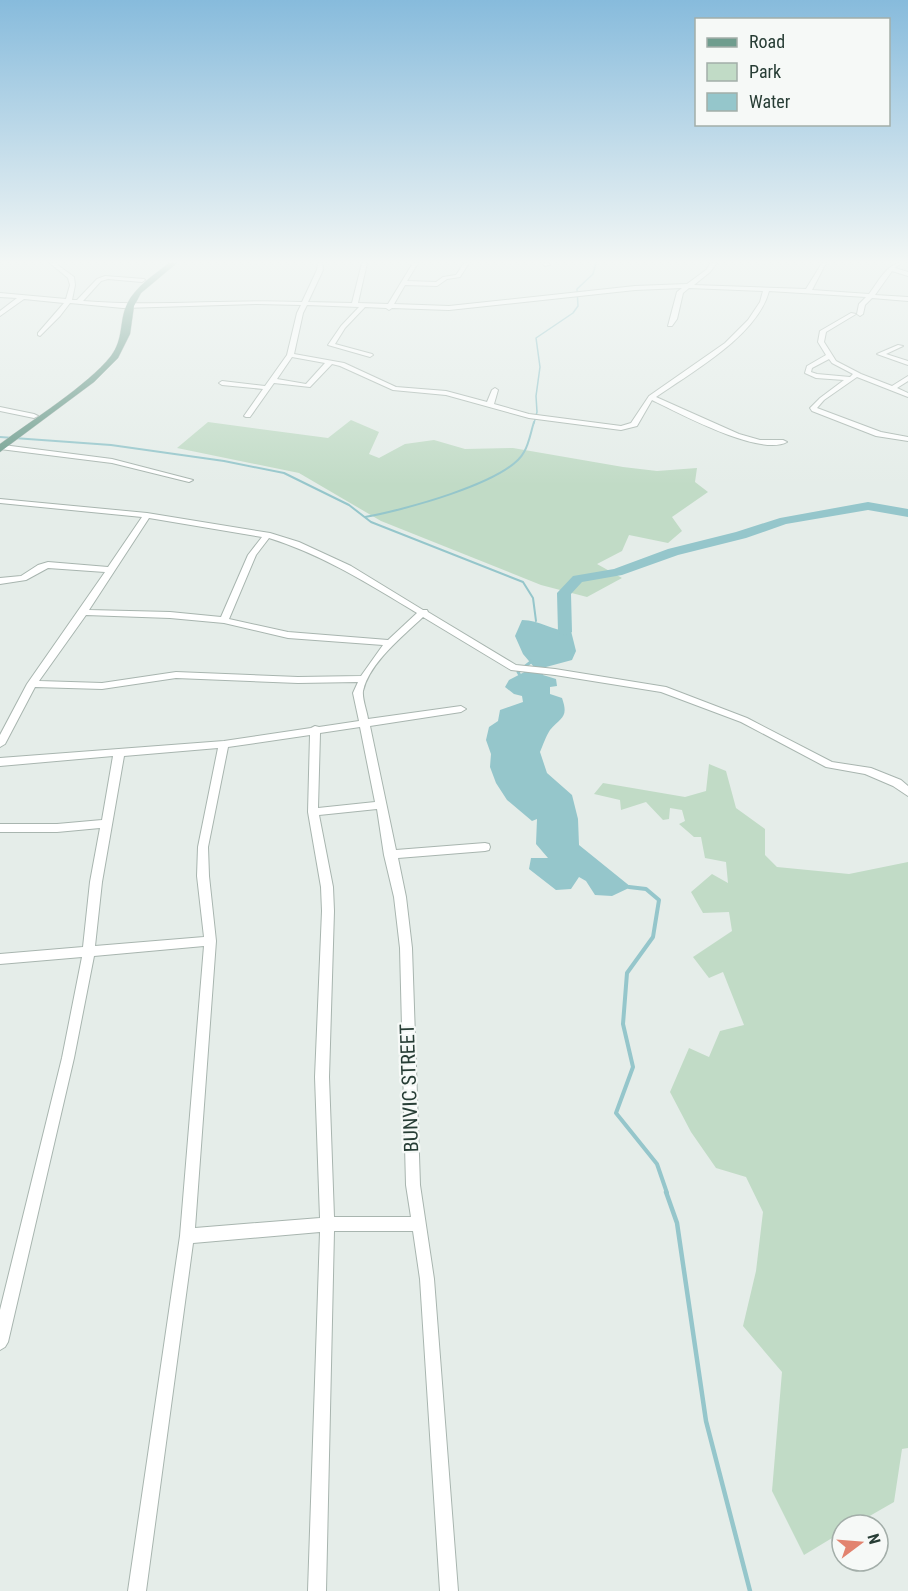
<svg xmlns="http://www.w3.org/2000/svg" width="908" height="1591" viewBox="0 0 908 1591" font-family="'Roboto Condensed',sans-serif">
  <rect width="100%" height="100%" fill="#e5ede9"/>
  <g fill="#c1dbc6">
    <polygon points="351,420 379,432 369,454 379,458 405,444 434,440 465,449 513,448 623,467 657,471 697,468 695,482 708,492 672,517 682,531 668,543 629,535 622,551 597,564 622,578 587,597 541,585 381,521 299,473 177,448 208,422 328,438"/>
    <polygon points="709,764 726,771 736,808 765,829 765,855 777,867 849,874 908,862 908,1448 902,1449 894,1502 854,1525 842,1525 842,1532 804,1555 772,1491 782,1372 743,1326 756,1271 763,1212 746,1177 716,1168 691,1132 670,1092 689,1048 709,1057 720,1031 744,1025 723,972 709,978 693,957 732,931 729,912 703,913 691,892 712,874 728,883 726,862 705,858 701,837 694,837 679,824 685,821 682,810 670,808 669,819 663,820 646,802 621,810 620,800 594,794 603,783 685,797 706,791"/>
  </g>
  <path fill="#95c6cb" d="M 522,620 C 541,620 553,632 571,631 L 576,651 L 572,660 L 546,667 L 543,675 L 556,679 L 557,686 L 550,687 L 550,694 L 562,698 C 569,718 561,717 550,730 C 546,736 543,745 540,752 L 547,773 L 572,795 L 578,819 L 579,845 L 631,887 L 612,896 L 595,895 L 586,881 L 579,877 L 571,889 L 556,890 L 529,869 L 531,858 L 548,858 L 536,844 L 537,819 L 532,821 L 507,800 L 496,783 L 490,767 L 491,754 L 486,740 L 489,727 L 498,721 L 500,710 L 523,702 L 522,696 L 514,694 L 505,687 L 509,680 L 534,667 L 523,654 L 515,636 Z"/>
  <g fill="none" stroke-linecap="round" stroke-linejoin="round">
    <polyline stroke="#95c6cb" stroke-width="1.5" points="534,423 537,412 536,396 540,367 536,338 573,313 578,306 577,289 593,274 596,263"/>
    <g stroke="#95c6cb" stroke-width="2">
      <polyline points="0,437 111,445 224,461 284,473 349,505 371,522 523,582 533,598 536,621"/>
      <path d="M 365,517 C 399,511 508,483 524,452 C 529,444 531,431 534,422"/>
    </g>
    <polyline stroke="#95c6cb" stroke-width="3" points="521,677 518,672 532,661"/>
    <polyline stroke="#95c6cb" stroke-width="4" points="629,887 646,889 659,900 653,937 627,973 623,1024 633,1067 616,1113 657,1164 667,1193"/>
    <polyline stroke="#95c6cb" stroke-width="4.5" points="666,1192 677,1223 706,1421 750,1591"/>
    <polygon fill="#95c6cb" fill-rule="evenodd" points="868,502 908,509 908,517 868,510 786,524 746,538 678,555 622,575 582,582 571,594 572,632 565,636 558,632 557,593 573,576 614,569 668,549 736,532 780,518"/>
    <g stroke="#a8b5af" stroke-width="2">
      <g id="minor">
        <path d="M 50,263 L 55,263 L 74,277 L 75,285 L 72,300 L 77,300 L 97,279 L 105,276 L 144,279 L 145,280 L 142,282 L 108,279 L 101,281 L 83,301 C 156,307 229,299 302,302 L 317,270 L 318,263 L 322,263 L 323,270 L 308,302 L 352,303 L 362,263 L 367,263 L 358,303 L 388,304 L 413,263 L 418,263 L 407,281 L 436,282 L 443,277 L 456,275 L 464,263 L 469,263 L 460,277 L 447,279 L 437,286 L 405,285 L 394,304 L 449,306 L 635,286 L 687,284 L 706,270 L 711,263 L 717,263 L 710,272 L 694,285 L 806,289 L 822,263 L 826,263 L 812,290 L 869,294 C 877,284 887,263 901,263 L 895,268 L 908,272 L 908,276 L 892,271 L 875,295 L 908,297 L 908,301 L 872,298 L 865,305 L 863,314 L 860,316 L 857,314 L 859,304 L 866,297 L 769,291 C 758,335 692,372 656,397 L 739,434 L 760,440 L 783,440 L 787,442 C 760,457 679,413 652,400 L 637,426 L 621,430 L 529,418 L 446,395 L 393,390 L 340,366 L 332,364 L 310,387 L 274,383 L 250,417 L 246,417 L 244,416 L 263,389 L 222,385 L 219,383 L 222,381 L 265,386 L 287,355 L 297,313 L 301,305 L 257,304 L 123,308 L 70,303 L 60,316 L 40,336 L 38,335 L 38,333 L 64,303 L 24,299 L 0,316 L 0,311 L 17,298 L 0,297 L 0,293 L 66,299 L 70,285 L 68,278 ZM 682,288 L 677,292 L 668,326 L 672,326 L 677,319 L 683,293 L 689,288 L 763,291 L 760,302 L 748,320 L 725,343 L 649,396 L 631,423 L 621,426 L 529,414 L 494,404 L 498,390 L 495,388 L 492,390 L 487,402 L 446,391 L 396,387 L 344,363 L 294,354 L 303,313 L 307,305 L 359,307 L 341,326 L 328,345 L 370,357 L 373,355 L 372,354 L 335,344 L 345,328 L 365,307 L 386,308 L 389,310 L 392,308 L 449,310 L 635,290 ZM 292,357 L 325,363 L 306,384 L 277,379 Z"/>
        <polygon points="543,263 548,263 550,265 545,266"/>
        <path d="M 851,313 L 856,314 L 826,332 L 824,342 L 836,361 L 861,374 L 892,386 L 908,376 L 908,381 L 897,388 L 908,393 L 908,397 L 857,377 L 824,400 L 817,408 L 881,432 L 908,437 L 908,441 L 876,436 L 812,411 L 810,408 L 820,398 L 844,380 L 816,378 L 805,373 L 807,366 L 826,355 L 818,342 L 820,331 ZM 829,359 L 832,363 L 853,374 L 850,377 L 817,374 L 811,372 L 812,368 Z"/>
        <polygon points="898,345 903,346 886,354 908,361 908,365 877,354"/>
        <polygon points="0,407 34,414 38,416 34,418 0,411"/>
        <polygon points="3,445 112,459 193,480 189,482 112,463 0,449 0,445"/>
        <path d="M 0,499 L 147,513 L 270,533 L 299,542 L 351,566 L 423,610 L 427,610 L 428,612 L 516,665 L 555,669 L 666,687 L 747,718 L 832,762 L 871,768 L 901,780 L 908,786 L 908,796 L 893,786 L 865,774 L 826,767 L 741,722 L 661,692 L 555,675 L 511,670 L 423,617 C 403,636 369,663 363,691 C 362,699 367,711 368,719 L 461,706 L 466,709 L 461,712 L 370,726 L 396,850 L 485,843 L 489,844 L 490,847 L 489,850 L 485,851 L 398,858 L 406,897 L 412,948 L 420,1185 L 434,1279 L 458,1591 L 440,1591 L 420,1279 L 413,1231 L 334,1231 L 326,1591 L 308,1591 L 320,1232 L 193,1243 L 146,1591 L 128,1591 L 180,1236 L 204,946 L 94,956 L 74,1058 L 8,1342 L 5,1347 L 0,1350 L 0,1310 L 62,1058 L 82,957 L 0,964 L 0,954 L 83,947 L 90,882 L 100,828 L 57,832 L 0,832 L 0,824 L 57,824 L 102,820 L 113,756 L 0,766 L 0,758 L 224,741 L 311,728 L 315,726 L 319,727 L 359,721 L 353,693 L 358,682 L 298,683 L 176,678 L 102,689 L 35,687 L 5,744 L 0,747 L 0,735 L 27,684 L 105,572 L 48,568 L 26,580 L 0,584 L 0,578 L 21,576 L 38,565 L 48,562 L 108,567 L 142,517 L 0,503 ZM 149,518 L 262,537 L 248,555 L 221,617 L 170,612 L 89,610 ZM 269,538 C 323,555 369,584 417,613 L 388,640 L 288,632 L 229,619 L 256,555 ZM 86,615 L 170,618 L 224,623 L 288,638 L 383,645 L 361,676 L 298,677 L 176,672 L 102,683 L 39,681 ZM 360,727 L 375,802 L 318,808 L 320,733 ZM 310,735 L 308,812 L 321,887 L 322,911 L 315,1077 L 320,1218 L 195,1228 L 216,941 L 209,876 L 208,847 L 228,747 ZM 218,748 L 198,847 L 197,876 L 204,937 L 95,946 L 102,882 L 124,756 ZM 377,809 L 384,855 L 394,897 L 400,948 L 406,1185 L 411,1217 L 334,1217 L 329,1077 L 334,911 L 333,887 L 319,815 Z"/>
      </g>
    </g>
    <g stroke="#c3c9c6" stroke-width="1">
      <path id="major" d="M 169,263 L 177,263 L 141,293 L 134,306 L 130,334 L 118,358 L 94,382 L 0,452 L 0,444 C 32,420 87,386 111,356 C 124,339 119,321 127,304 C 136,286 154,275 169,263 Z"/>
    </g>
    <use href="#minor" fill="#fff" fill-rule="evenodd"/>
    <use href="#major" fill="#6f9d8e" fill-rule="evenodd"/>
  </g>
  <linearGradient id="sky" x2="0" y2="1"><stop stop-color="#87bbdc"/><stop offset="0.54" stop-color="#f3f7f5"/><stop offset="1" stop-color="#f3f7f5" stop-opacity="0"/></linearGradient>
  <rect width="908" height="485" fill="url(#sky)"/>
  <g text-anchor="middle" stroke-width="4.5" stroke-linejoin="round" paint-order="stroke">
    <g font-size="20" fill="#273d35" stroke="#f6f9f7">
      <text transform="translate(409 1088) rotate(-92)" y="7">BUNVIC STREET</text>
    </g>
  </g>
  <rect x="695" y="18" width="195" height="108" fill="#f6f9f7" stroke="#a3aea9" stroke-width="1.5"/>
  <rect x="707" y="38" width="30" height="9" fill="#6f9d8e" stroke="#a3aea9" stroke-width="1.5"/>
  <text x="749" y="48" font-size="18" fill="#273d35">Road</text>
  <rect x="707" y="63" width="30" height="18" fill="#c1dbc6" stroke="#a3aea9" stroke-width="1.5"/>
  <text x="749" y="78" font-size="18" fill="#273d35">Park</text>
  <rect x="707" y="93" width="30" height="18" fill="#95c6cb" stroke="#a3aea9" stroke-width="1.5"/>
  <text x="749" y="108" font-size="18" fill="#273d35">Water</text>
  <g transform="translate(860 1543) rotate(74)"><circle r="28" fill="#f6f9f7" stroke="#a3aea9" stroke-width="1.5"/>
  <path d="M0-4.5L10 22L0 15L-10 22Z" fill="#e2836f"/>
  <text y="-9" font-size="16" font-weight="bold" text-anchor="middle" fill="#273d35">N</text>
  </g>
</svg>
